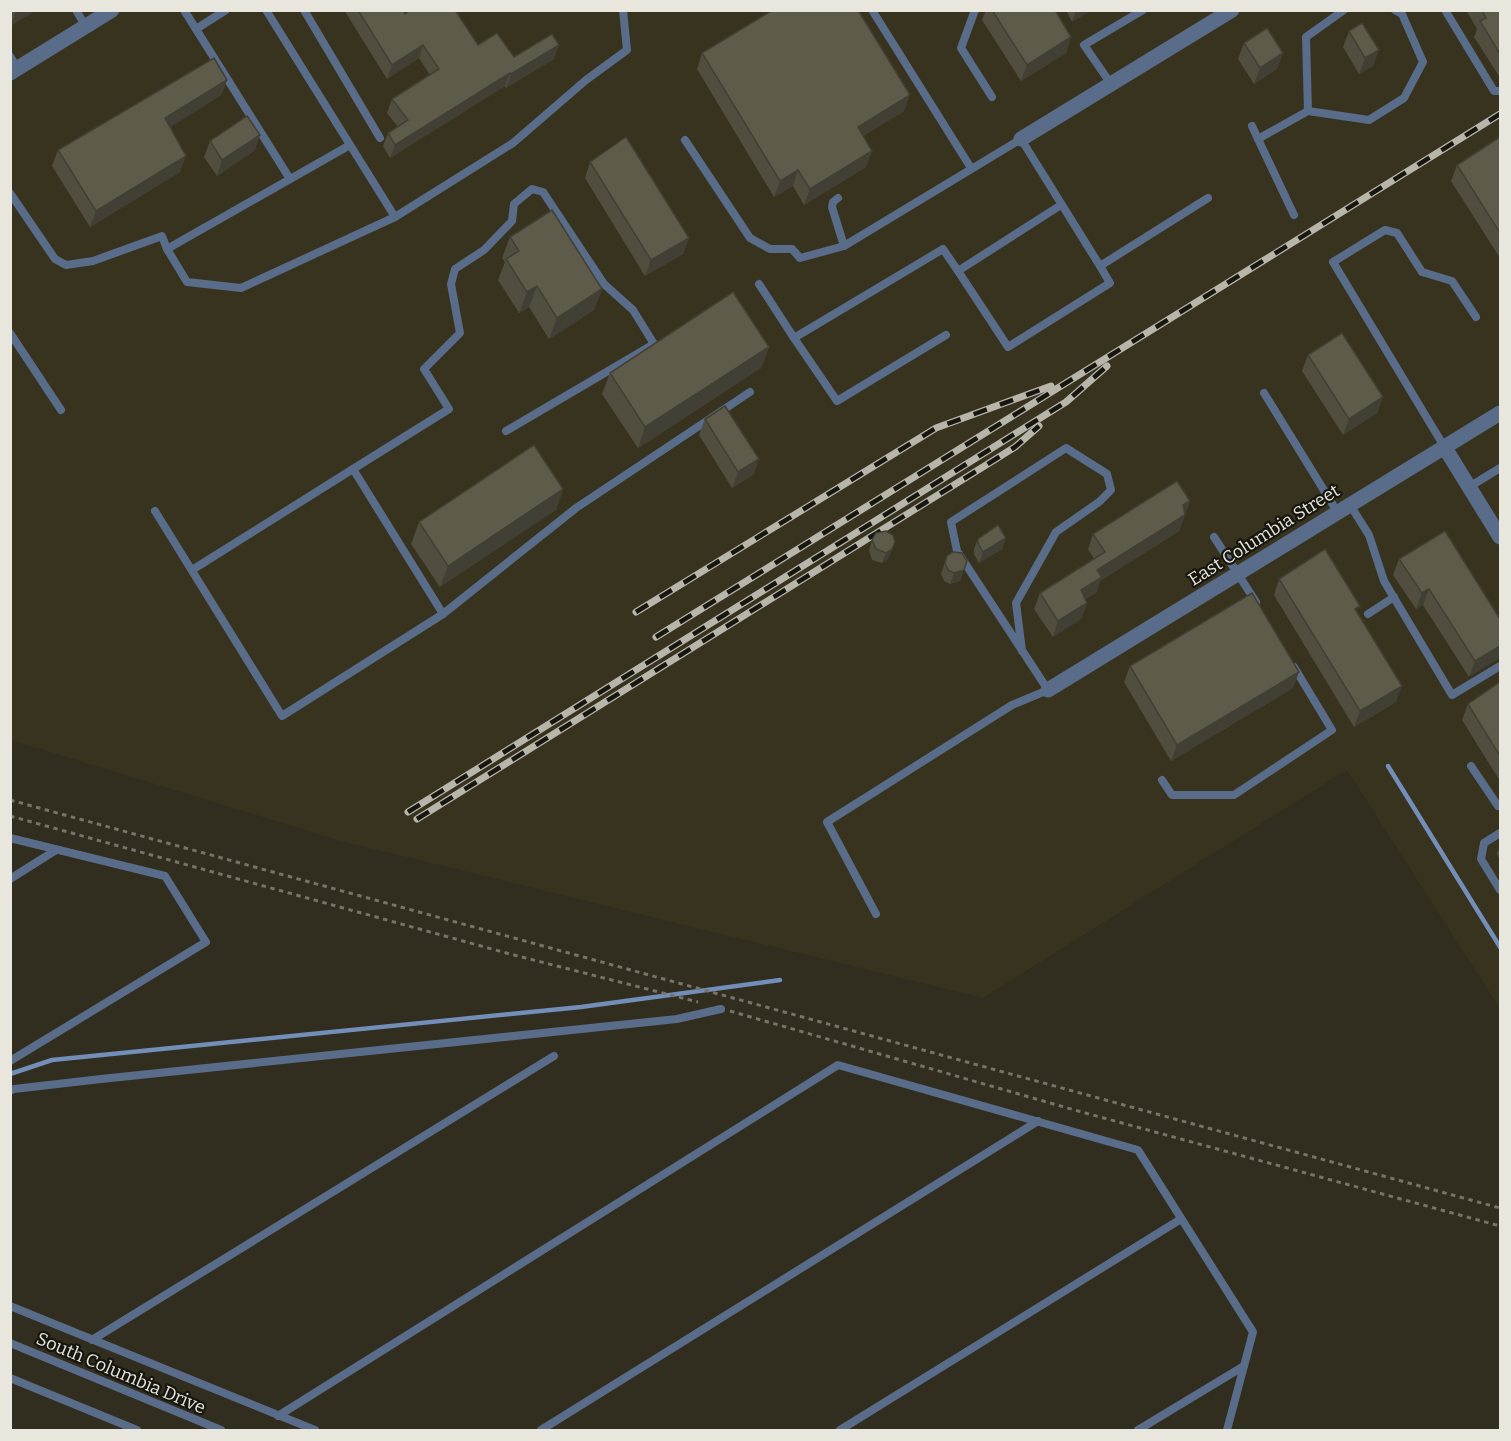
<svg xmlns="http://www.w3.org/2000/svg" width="1511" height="1441" viewBox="0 0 1511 1441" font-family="Bitter,serif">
  <rect width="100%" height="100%" fill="#312d1f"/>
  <polygon fill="#38331e" points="10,11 1500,11 1500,1009 1347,770 983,998 341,841 11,740"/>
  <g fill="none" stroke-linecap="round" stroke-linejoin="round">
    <g stroke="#728eb9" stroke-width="4.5">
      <polyline points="1388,766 1500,947"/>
      <polyline points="10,1074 52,1060 581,1007 780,980"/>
    </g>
    <g stroke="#767367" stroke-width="3" stroke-dasharray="4.5 4.5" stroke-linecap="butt">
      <polyline points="10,800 1500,1208"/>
      <polyline points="10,816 510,954 698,1002"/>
      <polyline points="730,1011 1078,1111 1500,1226"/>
    </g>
    <g stroke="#596c89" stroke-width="8">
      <polyline points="76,10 86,27"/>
      <polyline points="184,10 290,179"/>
      <polyline points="266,10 395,217 513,143 586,80 627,50 623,10"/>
      <polyline points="304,10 380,138"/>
      <polyline points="872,10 971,168"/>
      <polyline points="975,10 961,48 992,97"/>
      <polyline points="1445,10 1494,91 1500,91"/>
      <polyline points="196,29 226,10"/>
      <polyline points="10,56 18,69"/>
      <polyline points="1111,84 1084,45 1143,10"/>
      <polyline points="1308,111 1306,37 1344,10"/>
      <polyline points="1252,126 1258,139 1308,111 1369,120 1404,98 1423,62 1402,14 1395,10"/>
      <polyline points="1258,139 1294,215"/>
      <polyline points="685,140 750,238 770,249 792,249 800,258 844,246 1021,139 1100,266 1208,198"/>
      <polyline points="350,145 167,249 187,282 241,288 395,217"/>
      <polyline points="10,193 55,259 66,265 93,261 162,236 167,249"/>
      <polyline points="838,198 833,202 832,207 844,246"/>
      <polyline points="958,271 1008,347 1110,283 1100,266"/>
      <polyline points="759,284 794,338"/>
      <polyline points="10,333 61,410"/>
      <polyline points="946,335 837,401 794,338 943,249 958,271 1061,205"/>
      <polyline points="1264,393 1338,513"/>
      <polyline points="506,431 654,344 633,310 604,284 543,192 532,189 514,204 512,221 484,250 455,269 451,284 460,333 424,369 449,409 353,469 443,614 576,508 750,392"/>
      <polyline points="1445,448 1333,262 1385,230 1397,233 1422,272 1452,281 1476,317"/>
      <polyline points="1469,487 1500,468"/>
      <polyline points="1350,505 1369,535 1384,581 1452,695 1500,666"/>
      <polyline points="155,511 282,716 443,614"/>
      <polyline points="1214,537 1256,602"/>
      <polyline points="192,570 353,469"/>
      <polyline points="1368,614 1394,597"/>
      <polyline points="1471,766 1498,806 1500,804"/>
      <polyline points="1162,780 1172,795 1234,795 1332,730 1294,667"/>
      <polyline points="1500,833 1484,843 1481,859 1500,890"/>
      <polyline points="10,838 165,876 206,942 10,1061"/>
      <polyline points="10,879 56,850"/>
      <polyline points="876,914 827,822 1012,705 1048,690 957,551 951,522 1066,448 1107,474 1111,490 1099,502 1056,532 1016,603 1022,651"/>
      <polyline points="10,1091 14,1089 101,1079 677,1019 721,1009"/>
      <polyline points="10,1306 315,1430"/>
      <polyline points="92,1340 554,1056"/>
      <polyline points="10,1343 221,1430"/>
      <polyline points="10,1378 137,1430"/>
      <polyline points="278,1416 838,1065 1138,1150 1253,1332 1227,1430"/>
      <polyline points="541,1430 1038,1121"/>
      <polyline points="840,1430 1181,1219"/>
      <polyline points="1138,1430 1244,1366"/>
    </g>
    <g stroke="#596c89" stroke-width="15">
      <polyline points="10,73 112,10"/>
      <polyline points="1021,139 1232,10"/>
      <polyline points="1445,448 1500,537"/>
      <polyline points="1048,690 1500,413"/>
    </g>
    <g stroke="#b8b5ab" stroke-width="7">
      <g id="rail">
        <polyline points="636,612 936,428 1051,386"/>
        <polyline points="656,637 1500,114"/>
        <polyline points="408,812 1066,402 1107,366"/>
        <polyline points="417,819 1015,447 1039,426"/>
      </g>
    </g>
    <use href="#rail" stroke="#17160f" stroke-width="4.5" stroke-dasharray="14" stroke-linecap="butt"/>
  </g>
  <g fill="#514e40">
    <polygon points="10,10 36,10 10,26"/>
    <polygon points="344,10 403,10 405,14 410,10 461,10 457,13 478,45 514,57 554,59 506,88 505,86 390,158 383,146 388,133 398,127 387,113 392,99 430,75 419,58 387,79"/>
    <polygon points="986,10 1055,10 1071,37 1066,53 1021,81 982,20"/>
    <polygon points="1066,10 1091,10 1072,22"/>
    <polygon points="1466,10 1500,10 1500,75 1499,76 1474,37 1477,29"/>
    <polygon points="1349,31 1373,66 1359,74 1343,47"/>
    <polygon points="1244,43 1283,53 1277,69 1254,84 1238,59"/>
    <polygon points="702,53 904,111 863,136 872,151 866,167 804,205 793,186 774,197 697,69"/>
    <polygon points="227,80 221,95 170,127 180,172 90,227 52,166 58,150"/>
    <polygon points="260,135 254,151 217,176 204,157 210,141"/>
    <polygon points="1500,137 1500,258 1451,181 1457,165"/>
    <polygon points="590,162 689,238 683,254 645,276 585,178"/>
    <polygon points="510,237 602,289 594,310 549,339 529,307 519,313 498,280 505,262 502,258"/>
    <polygon points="769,347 761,368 638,448 602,394 610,373"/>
    <polygon points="1308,355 1383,397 1377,413 1343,435 1302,371"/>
    <polygon points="705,419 759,459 753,475 732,488 699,435"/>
    <polygon points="563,489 556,510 440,587 411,544 419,522"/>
    <polygon points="1190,501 1179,531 1100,581 1096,593 1085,599 1087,603 1081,619 1053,637 1034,609 1040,593 1094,559 1088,549 1093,534"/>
    <polygon points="1006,538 1002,549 979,563 974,554 974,549 978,539"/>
    <polygon points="872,540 895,542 888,559 882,563 872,560 869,550"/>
    <polygon points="947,556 963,572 960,581 950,584 944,581 941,574"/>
    <polygon points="1399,559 1500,619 1469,677 1423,605 1416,609 1393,575"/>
    <polygon points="1279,579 1358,613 1396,702 1354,727 1274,595"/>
    <polygon points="1130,666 1293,688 1171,761 1124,682"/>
    <polygon points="1500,682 1500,781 1462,720 1468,704"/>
    <polygon points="1500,844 1500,860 1497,854"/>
  </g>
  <g fill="#424034">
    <polygon points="36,10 10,26 16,11"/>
    <polygon points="1076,10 1091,10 1072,22"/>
    <polygon points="1071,37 1066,53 1021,81 1027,65"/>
    <polygon points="423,45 419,58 387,79 392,65"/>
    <polygon points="559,45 554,59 506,88 511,74"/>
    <polygon points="1379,50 1373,66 1359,74 1365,58"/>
    <polygon points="1283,53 1277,69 1254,84 1260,68"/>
    <polygon points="510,73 505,86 390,158 395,145"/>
    <polygon points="227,80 221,95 160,134 165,118"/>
    <polygon points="910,95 904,111 852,143 858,127"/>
    <polygon points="260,135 254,151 217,176 222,160"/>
    <polygon points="872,151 866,167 804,205 810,189"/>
    <polygon points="186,156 180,172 90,227 96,211"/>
    <polygon points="798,170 793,186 774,197 780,181"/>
    <polygon points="689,238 683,254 645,276 651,260"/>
    <polygon points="537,286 529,307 519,313 527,292"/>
    <polygon points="602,289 594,310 549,339 557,318"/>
    <polygon points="769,347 761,368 638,448 645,427"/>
    <polygon points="1383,397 1377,413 1343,435 1349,419"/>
    <polygon points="759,459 753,475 732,488 738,472"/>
    <polygon points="563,489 556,510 440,587 448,566"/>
    <polygon points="1190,501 1179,531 1100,581 1096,593 1075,606 1081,590 1097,570"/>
    <polygon points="1006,538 1002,549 979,563 983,552"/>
    <polygon points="892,549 888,559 882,563 886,553"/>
    <polygon points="967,561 960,581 950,584 954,573"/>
    <polygon points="1429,589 1423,605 1416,609 1422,593"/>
    <polygon points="1087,603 1081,619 1053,637 1058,621"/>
    <polygon points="1500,646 1500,658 1469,677 1475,661"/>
    <polygon points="1299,672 1293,688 1171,761 1177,745"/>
    <polygon points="1402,686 1396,702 1354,727 1360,711"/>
  </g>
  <g fill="#5e5b4a" stroke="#424034" stroke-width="1.5">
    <polygon points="358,10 403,10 405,14 410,10 455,10 478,45 497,33 514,57 552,34 559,45 511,74 510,73 395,145 388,133 408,120 392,99 439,69 423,45 392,65"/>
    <polygon points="773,10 858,10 910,95 858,127 872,151 810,189 798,170 780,181 702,53"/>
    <polygon points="992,10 1055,10 1071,37 1027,65"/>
    <polygon points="1482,10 1500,10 1500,54 1480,21 1486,18"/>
    <polygon points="1362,23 1379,50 1365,58 1349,31"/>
    <polygon points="1267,28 1283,53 1260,68 1244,43"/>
    <polygon points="214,58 227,80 165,118 186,156 96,211 58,150"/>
    <polygon points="247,116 260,135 222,160 210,141"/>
    <polygon points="626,137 689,238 651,260 590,162"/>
    <polygon points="1500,137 1500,233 1457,165"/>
    <polygon points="552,210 602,289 557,318 537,286 527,292 506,259 519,251 510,237"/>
    <polygon points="733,292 769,347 645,427 610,373"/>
    <polygon points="1342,333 1383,397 1349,419 1308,355"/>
    <polygon points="725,406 759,459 738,472 705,419"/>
    <polygon points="534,445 563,489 448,566 419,522"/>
    <polygon points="1177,481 1190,501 1183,505 1185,515 1097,570 1102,577 1081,590 1087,603 1058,621 1040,593 1105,552 1093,534"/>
    <polygon points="998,525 1006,538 983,552 978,543 978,539"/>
    <polygon points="886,531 893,535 895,542 892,549 886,553 876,549 872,540 876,533"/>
    <polygon points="1445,531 1500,619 1500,646 1475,661 1429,589 1422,593 1399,559"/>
    <polygon points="1325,549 1360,606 1355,609 1402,686 1360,711 1279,579"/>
    <polygon points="953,552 962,553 967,561 964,570 954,573 948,570 945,563 947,556"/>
    <polygon points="1252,593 1299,672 1177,745 1130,666"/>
    <polygon points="1500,682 1500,756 1468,704"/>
  </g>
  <g text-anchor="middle" stroke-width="4.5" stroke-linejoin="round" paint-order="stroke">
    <g font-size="18" fill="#e8e6dd" stroke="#17160f">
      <text transform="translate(1264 535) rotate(-32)" y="6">East Columbia Street</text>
      <text transform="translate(121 1373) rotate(23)" y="6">South Columbia Drive</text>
    </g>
  </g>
  <rect width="1511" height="1441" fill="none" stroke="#e8e6dd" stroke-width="24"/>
</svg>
